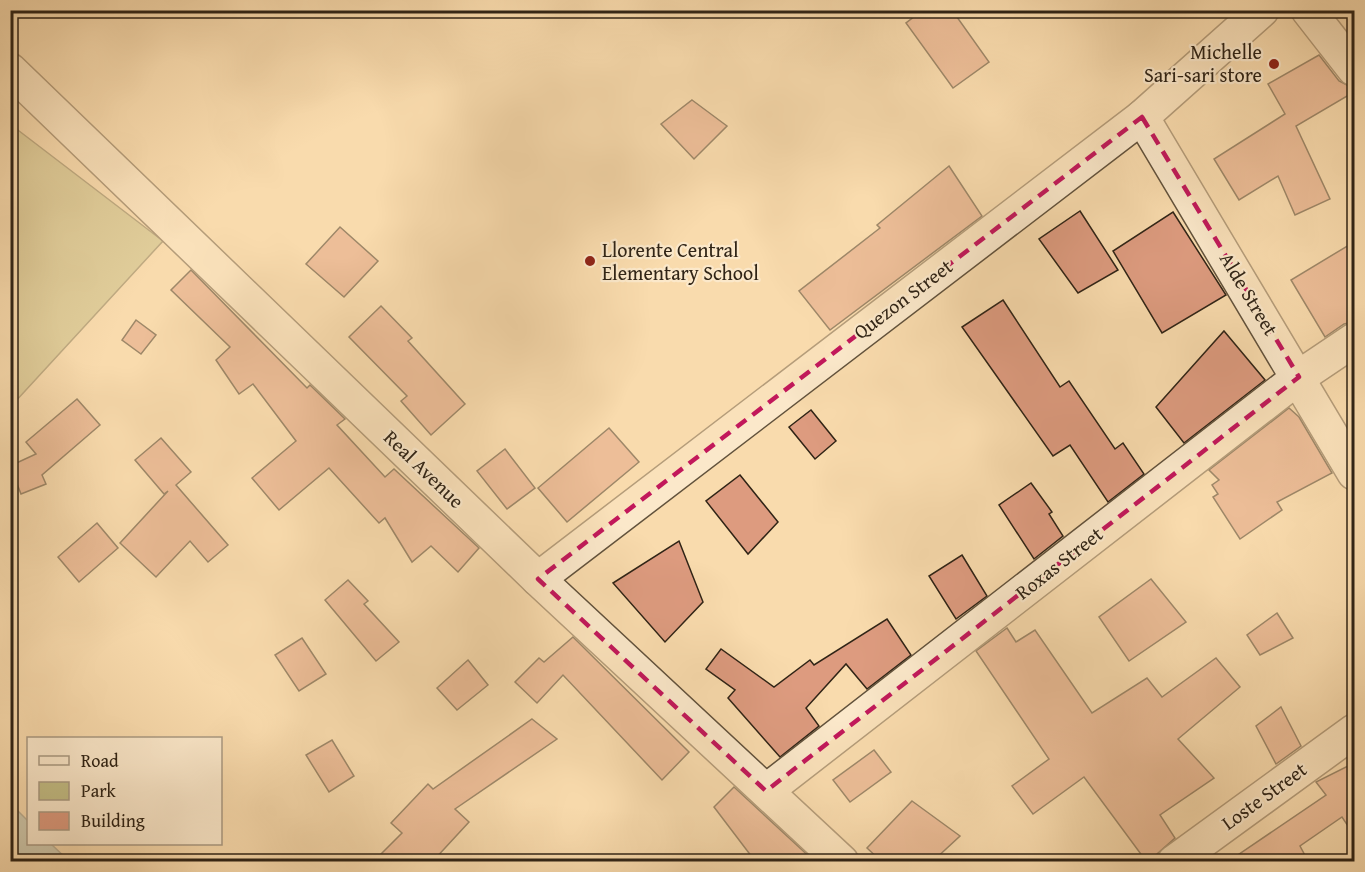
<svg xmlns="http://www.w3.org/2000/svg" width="1365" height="872" viewBox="0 0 1365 872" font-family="'Gentium Book Plus',serif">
  <rect width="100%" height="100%" fill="#f9dbad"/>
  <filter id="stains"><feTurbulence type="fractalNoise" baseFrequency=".00333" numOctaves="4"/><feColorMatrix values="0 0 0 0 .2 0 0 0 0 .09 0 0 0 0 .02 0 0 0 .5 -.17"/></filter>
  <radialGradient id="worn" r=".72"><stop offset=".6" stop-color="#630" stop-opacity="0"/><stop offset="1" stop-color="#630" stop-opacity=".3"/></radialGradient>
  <polygon fill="#c3be86" stroke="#7a714e" stroke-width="1.5" points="10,124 163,241 14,403 10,400"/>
  <polygon fill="#a0b9b2" stroke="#737d74" stroke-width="1.5" points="10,803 28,821 28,844 51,844 69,861 11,861"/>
  <g fill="#dd9b7f" stroke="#302416" stroke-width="1.5">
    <polygon points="923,10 952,10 989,62 953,88 906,23"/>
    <polygon points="1319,55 1339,81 1351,87 1354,92 1296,126 1330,199 1295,215 1278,176 1239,200 1214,159 1285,114 1268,84"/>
    <polygon points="692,100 727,126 694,159 661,124"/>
    <polygon points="949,166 982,216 830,330 799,291 880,228 877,225"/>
    <polygon points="1080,211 1118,270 1078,293 1039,239"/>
    <polygon points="1173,212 1226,295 1162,333 1113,251"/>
    <polygon points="340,227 378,261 344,297 306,264"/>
    <polygon points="1354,242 1354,322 1344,324 1325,337 1291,280"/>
    <polygon points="191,270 307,388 310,385 345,419 337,425 385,477 394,469 479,548 458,572 431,546 412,562 385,518 379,523 329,468 279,510 252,478 296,441 253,384 239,394 216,360 230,347 171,290"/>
    <polygon points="1003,300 1060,387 1069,381 1115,449 1123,443 1144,474 1108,502 1070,445 1053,456 962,327"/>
    <polygon points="381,306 412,338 408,341 465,404 431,435 401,401 407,396 349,337"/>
    <polygon points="136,320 156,335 141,354 122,340"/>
    <polygon points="1224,331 1265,380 1184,443 1156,407"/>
    <polygon points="77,399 100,425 42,475 46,484 21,494 10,466 36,454 26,442"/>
    <polygon points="1289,408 1299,417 1332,473 1277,502 1282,510 1240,539 1213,497 1218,494 1212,485 1219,480 1209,470"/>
    <polygon points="811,410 836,441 815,459 789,427"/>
    <polygon points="609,428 639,462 567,522 538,488"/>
    <polygon points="161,438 191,472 176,485 228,545 208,562 190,541 156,577 120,543 168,491 164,494 135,460"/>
    <polygon points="505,449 535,488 507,509 477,471"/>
    <polygon points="740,475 778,522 748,554 706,501"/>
    <polygon points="1031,483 1052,512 1049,514 1063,536 1034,559 999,505"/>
    <polygon points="97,523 118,548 79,582 58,557"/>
    <polygon points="679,541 703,602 665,642 613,583"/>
    <polygon points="962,555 987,596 956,619 929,576"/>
    <polygon points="1151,579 1186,622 1129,661 1099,617"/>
    <polygon points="348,580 368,601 364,604 399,642 376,661 325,600"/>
    <polygon points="1277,613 1293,638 1260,655 1247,635"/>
    <polygon points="887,619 911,655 867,689 846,664 806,708 819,726 780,757 728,698 735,690 706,669 721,649 774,687 810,660 814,665"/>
    <polygon points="1007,628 1016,642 1035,630 1092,713 1147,678 1162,697 1216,658 1240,687 1178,739 1214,778 1160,815 1175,838 1149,861 1146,861 1084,777 1033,814 1012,786 1049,759 976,651"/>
    <polygon points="573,637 689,752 662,780 563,675 537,703 515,682 539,658 544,662"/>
    <polygon points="302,638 326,674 299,691 275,655"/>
    <polygon points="468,660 488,685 457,710 437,688"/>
    <polygon points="1281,707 1301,746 1276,764 1256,726"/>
    <polygon points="532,719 557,739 455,809 469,822 433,861 374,861 402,833 391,823 428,784 433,789"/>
    <polygon points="332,740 354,776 329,792 306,755"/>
    <polygon points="874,750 891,772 850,802 833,780"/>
    <polygon points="1354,763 1354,835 1342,817 1300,846 1308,861 1229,861 1326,795 1316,782"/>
    <polygon points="734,787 814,861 755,861 714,807"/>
    <polygon points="912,801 960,836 933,861 881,861 867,848"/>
  </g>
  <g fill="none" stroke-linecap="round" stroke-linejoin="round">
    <g stroke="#62523c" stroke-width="36">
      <g id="minor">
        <polyline points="1308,10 1354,69"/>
        <polyline points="10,70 538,579 842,862"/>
        <polyline points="1142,117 1354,473"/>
        <polyline points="538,579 1142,117 1262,10"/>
        <polyline points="766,791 1299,377 1354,340"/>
        <polyline points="1174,862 1354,731"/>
      </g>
    </g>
    <use href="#minor" stroke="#fbe8ca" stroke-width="33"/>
  </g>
  <path d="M0 0H1365V872H0ZM 1142,117 L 1299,377 L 766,791 L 538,579 Z" fill="#f9dbad" fill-opacity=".55" fill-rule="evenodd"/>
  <path fill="none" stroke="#c2185b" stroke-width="4.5" stroke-dasharray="12 8" stroke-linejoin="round" d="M 1142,117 L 1299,377 L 766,791 L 538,579 Z"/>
  <g fill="#8f2418" stroke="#fbe8ca" stroke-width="2">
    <circle cx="1274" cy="64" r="6"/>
    <circle cx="590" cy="261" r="6"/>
  </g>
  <g text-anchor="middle" stroke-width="4.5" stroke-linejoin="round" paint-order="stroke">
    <g font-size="20" fill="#302416" stroke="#fbe8ca" text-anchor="end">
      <text x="1262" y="59">Michelle<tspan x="1262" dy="23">Sari-sari store</tspan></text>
      <text x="602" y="257" text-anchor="start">Llorente Central<tspan x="602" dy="23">Elementary School</tspan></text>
    </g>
    <g font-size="20" fill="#302416" stroke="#fbe8ca">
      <text transform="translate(1249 294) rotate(59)" y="7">Alde Street</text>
      <text transform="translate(903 299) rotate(-37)" y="7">Quezon Street</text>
      <text transform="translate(424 469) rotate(44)" y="7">Real Avenue</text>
      <text transform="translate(1059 563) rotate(-38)" y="7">Roxas Street</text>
      <text transform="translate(1264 796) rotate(-36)" y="7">Loste Street</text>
    </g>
  </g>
  <rect width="1365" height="872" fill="none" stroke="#f9dbad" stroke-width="36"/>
  <rect x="12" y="12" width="1341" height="848" fill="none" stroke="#302416" stroke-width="3"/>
  <rect x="18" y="18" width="1329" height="836" fill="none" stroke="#302416" stroke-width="1.5"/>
  <rect x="27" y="737" width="195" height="108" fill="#fbe8ca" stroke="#aa9a82" stroke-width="1.5"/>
  <rect x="39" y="756" width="30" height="9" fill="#fbe8ca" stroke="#aa9a82" stroke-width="1.5"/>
  <text x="81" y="767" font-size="18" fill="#302416">Road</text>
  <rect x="39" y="782" width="30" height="18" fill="#c3be86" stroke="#aa9a82" stroke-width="1.5"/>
  <text x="81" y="797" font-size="18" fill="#302416">Park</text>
  <rect x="39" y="812" width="30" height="18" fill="#dd9b7f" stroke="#aa9a82" stroke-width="1.5"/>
  <text x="81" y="827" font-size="18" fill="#302416">Building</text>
  <rect width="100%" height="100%" filter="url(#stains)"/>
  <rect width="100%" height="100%" fill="url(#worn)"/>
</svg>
